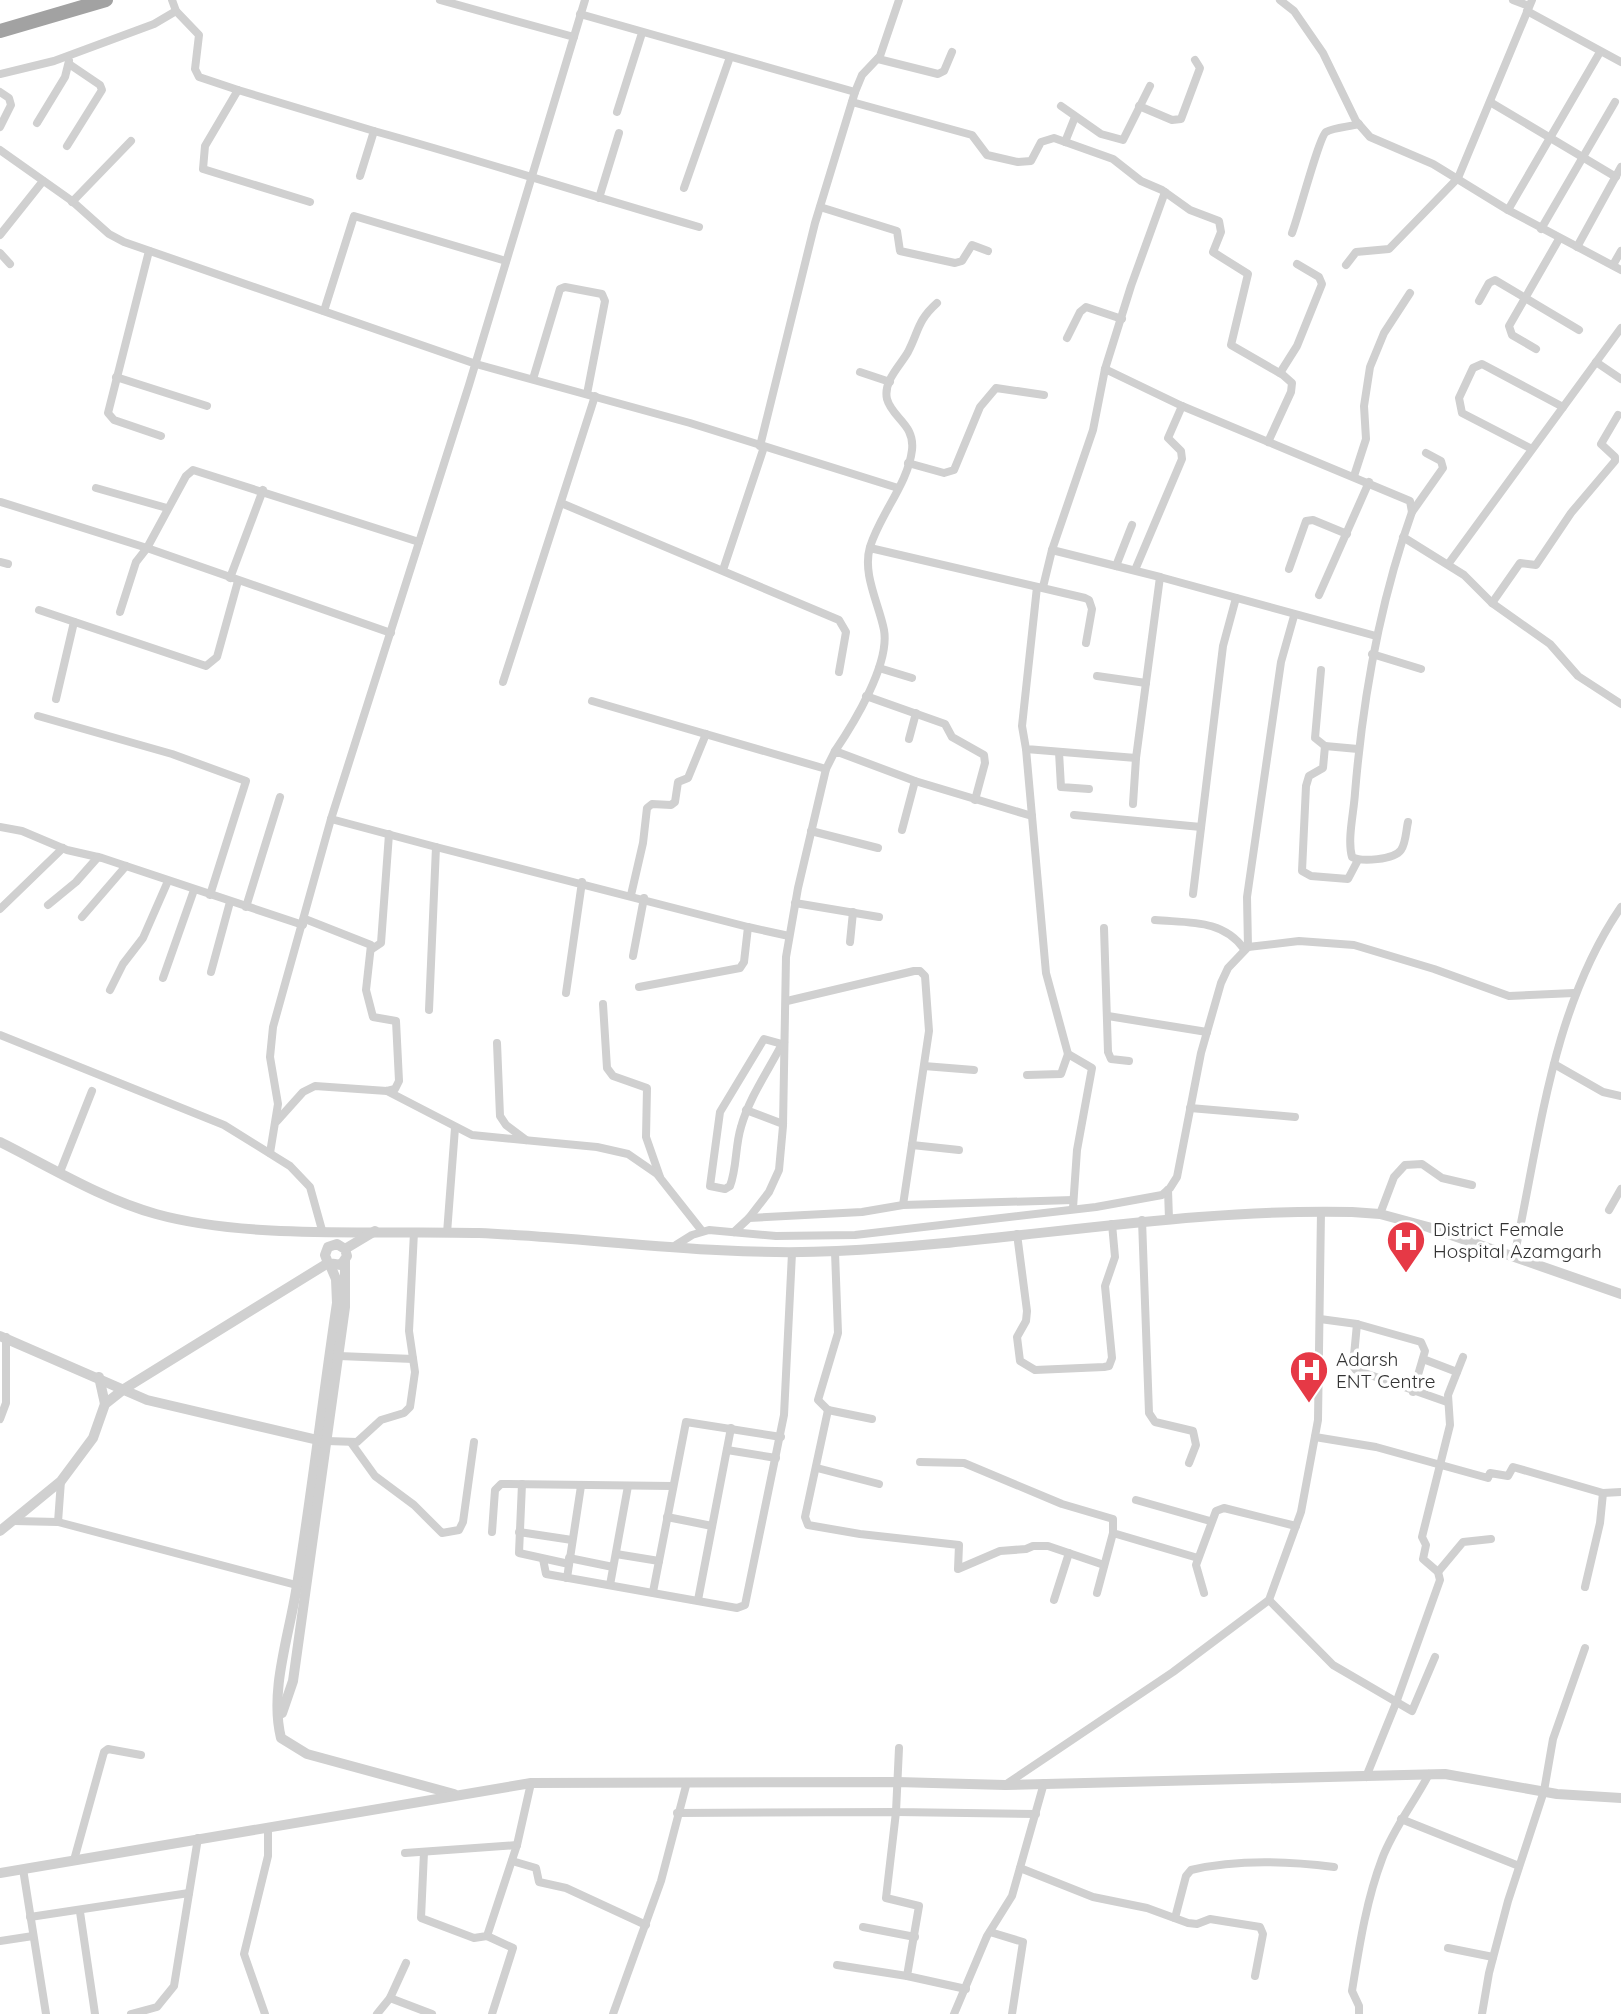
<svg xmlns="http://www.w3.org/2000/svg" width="1621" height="2014" viewBox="0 0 1621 2014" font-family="Quicksand,sans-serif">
  <rect width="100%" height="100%" fill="#fff"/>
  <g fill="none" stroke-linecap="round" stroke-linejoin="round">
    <g stroke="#d0d0d0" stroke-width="8">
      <polyline points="172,0 176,11 199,35 195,69 199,77 238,90 205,146 203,169 310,202"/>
      <polyline points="440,0 574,37"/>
      <polyline points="1280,0 1294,11 1323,53 1356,121 1370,137 1433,164 1508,210 1621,270"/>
      <polyline points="1513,0 1529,6"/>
      <polyline points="1527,11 1621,62"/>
      <polyline points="580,14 855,92"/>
      <polyline points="878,59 938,74 944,71 952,52"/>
      <polyline points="0,74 54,61 154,24 176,11"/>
      <polyline points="238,90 374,131 360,176"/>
      <polyline points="0,92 9,98 11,105 0,127"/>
      <polyline points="852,102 972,135 987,155 1018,162 1031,161 1041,142 1054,138 1113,159 1141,181 1162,190 1190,210 1219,221 1221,232 1213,252 1248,274 1231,345 1283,375 1292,383 1291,392 1268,442"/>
      <polyline points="1490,102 1616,177"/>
      <polyline points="1061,106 1101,134 1123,140 1150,86"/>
      <polyline points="1139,106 1172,120 1181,119 1200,68 1195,60"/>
      <polyline points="617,112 642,33"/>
      <polyline points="37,123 65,77 69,61"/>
      <path d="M 374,131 C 483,161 590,196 699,227"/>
      <polyline points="1065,142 1075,117"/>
      <polyline points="67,146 102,90 100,85 69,64"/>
      <polyline points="0,150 72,201 109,234 124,242 476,364 690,423 898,488"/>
      <polyline points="684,188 730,57"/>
      <polyline points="599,198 619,133"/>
      <polyline points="72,202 131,141"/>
      <polyline points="820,207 897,231 900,251 955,263 962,261 972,245 988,251"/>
      <polyline points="1508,210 1600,52"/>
      <polyline points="1541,229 1615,102"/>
      <path d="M 1292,233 C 1298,218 1319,137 1326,132 C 1335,127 1349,127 1359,124"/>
      <polyline points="0,235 43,181"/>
      <polyline points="1577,247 1621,167"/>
      <polyline points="149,251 108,413 114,420 161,436"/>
      <polyline points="0,253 10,264"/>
      <polyline points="1346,265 1356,252 1389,249 1458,178 1532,0"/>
      <polyline points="1613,265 1621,251"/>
      <polyline points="1479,301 1489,283 1495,280 1579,330"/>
      <polyline points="324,311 354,216 506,261"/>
      <polyline points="1067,338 1080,312 1086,307 1122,319"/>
      <polyline points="1536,349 1512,335 1509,326 1559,239"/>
      <polyline points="1596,362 1621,379"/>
      <path d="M 1105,369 L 1182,406 L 1410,501 L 1412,512 C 1379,604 1363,696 1355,793 C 1354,812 1347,839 1352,857 C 1361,862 1394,860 1401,850 C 1406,843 1406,830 1408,822"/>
      <polyline points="860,372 890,382"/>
      <polyline points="1280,373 1297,346 1322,284 1319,277 1297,264"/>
      <polyline points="116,377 207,406"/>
      <polyline points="533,379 560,289 565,287 602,294 605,301 587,394"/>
      <polyline points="760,446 815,223 855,92 862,75 880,56 899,0"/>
      <polyline points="1532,449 1462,413 1459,398 1473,368 1482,364 1563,407"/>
      <polyline points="908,463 944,473 954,470 980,407 996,388 1044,395"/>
      <polyline points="1354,476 1366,439 1364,406 1370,367 1384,333 1410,293"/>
      <polyline points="96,488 167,508"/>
      <polyline points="1,502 147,548 391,633"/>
      <polyline points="561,503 839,620 846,632 839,672"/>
      <polyline points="1412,512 1443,468 1441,461 1426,453"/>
      <polyline points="1403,537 1464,575 1492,603 1550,644 1578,676 1621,704"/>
      <polyline points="870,548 1085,598 1089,600 1092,609 1086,643"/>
      <polyline points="1052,550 1093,430 1105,369 1131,286 1165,192"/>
      <polyline points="0,562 8,564"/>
      <polyline points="1449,563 1621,328"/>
      <polyline points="1116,566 1132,525"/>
      <polyline points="1289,569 1306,521 1313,520 1347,534"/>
      <polyline points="723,570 764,447"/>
      <polyline points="1135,570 1182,459 1181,451 1168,438 1182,406"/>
      <polyline points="230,578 263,490"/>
      <polyline points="1037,587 1022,726 1026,749 1136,758 1160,577 1376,636"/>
      <polyline points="1043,587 1052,550 1160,577"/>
      <polyline points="1319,595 1369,482"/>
      <polyline points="1492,603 1520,563 1536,565 1571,513 1615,461 1615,457 1601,444 1618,415"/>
      <polyline points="39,610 206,666 217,657 238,581"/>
      <polyline points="120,612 136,562 147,548 186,476 193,470 419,542"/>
      <polyline points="1372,654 1421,669"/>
      <polyline points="879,668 912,678"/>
      <polyline points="1321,670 1315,738 1325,746 1358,749"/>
      <polyline points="1097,676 1146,683"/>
      <polyline points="503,682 595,396"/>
      <polyline points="866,696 945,724 952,737 984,755 985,763 975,800"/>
      <polyline points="56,699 74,622"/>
      <polyline points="592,701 826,769"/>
      <polyline points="38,716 172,754 246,781 210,895"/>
      <polyline points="909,739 916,713"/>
      <polyline points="1325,746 1323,768 1309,776 1306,786 1302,871 1311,876 1348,879 1358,860"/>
      <polyline points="1026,749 1046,973 1068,1054 1092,1068 1077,1150 1073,1208"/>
      <path d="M 835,751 C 854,723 890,664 884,630 C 879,604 862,574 870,547 C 880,514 908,484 912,450 C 915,424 892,418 887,399 C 883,381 900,366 908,352 C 919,331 917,321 937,303"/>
      <polyline points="1059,752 1061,787 1089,789"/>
      <polyline points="1133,804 1136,758"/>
      <polyline points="1074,815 1201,827"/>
      <polyline points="331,819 436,847 429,1010"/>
      <polyline points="0,827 22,831 67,850 102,858 303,925"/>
      <polyline points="902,830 915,781"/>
      <polyline points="811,831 878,848"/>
      <polyline points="436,847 748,927 744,962 740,968 639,987"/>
      <polyline points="1193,894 1223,646 1236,598"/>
      <polyline points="631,895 643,843 647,808 652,804 671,805 675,802 678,782 688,778 706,734"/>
      <polyline points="795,903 879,917"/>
      <polyline points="48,905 76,882 98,857"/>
      <polyline points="246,907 280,797"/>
      <polyline points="0,909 63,848"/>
      <polyline points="82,917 126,866"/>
      <path d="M 1155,920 C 1188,923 1223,919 1244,949"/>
      <polyline points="748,927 789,936"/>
      <polyline points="1104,928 1108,1052 1111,1059 1129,1061"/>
      <polyline points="850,942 853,912"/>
      <polyline points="1248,947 1247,897 1281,662 1294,616"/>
      <polyline points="372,949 381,943 389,834"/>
      <polyline points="633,956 644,898"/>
      <polyline points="211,972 230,902"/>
      <polyline points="163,978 194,890"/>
      <polyline points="110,990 123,964 143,938 168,881"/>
      <polyline points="566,993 582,882"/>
      <polyline points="603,1004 607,1068 613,1076 647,1088 646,1137 660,1177"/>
      <polyline points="1108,1016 1207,1032"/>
      <polyline points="0,1035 224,1125 290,1166 310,1187 322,1230"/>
      <polyline points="497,1043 500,1116 506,1125 526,1140"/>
      <path d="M 782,1044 L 764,1039 L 720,1112 L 710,1186 L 725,1189 L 730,1186 C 737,1168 735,1146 741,1127 C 749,1098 768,1071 782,1044 L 784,1042"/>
      <polyline points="1554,1064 1603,1092 1621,1096"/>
      <polyline points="924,1066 974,1070"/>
      <polyline points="1027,1075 1061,1074 1068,1054"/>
      <polyline points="387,1091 472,1135 597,1147 628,1154 657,1174 702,1231"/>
      <polyline points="1190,1108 1295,1117"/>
      <polyline points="746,1110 783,1124"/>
      <polyline points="277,1121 303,1092 315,1086 387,1091 395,1089 399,1081 396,1021 373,1017 366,990 371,945 305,919"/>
      <polyline points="912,1145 959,1150"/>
      <polyline points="270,1153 278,1104 270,1057 273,1027 331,819 469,385 585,0"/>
      <polyline points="60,1172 92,1091"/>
      <polyline points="1168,1190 1169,1219"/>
      <polyline points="903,1205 1073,1200"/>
      <polyline points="1609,1210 1621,1189"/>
      <polyline points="1380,1214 1394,1177 1405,1165 1422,1164 1442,1178 1472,1185"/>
      <polyline points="749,1218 769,1192 779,1170 783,1126 786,957 798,888 826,769 835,751 915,781 1032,816"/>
      <polyline points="1142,1220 1149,1413 1155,1422 1193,1431 1196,1445 1189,1463"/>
      <polyline points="734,1232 749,1218 862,1212 903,1205 929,1031 925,976 920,971 914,971 787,1001"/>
      <polyline points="447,1233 455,1128"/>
      <polyline points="1017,1234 1027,1311 1026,1321 1017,1337 1020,1361 1035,1370 1104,1367 1109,1366 1112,1358 1105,1286 1115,1257 1112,1224"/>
      <polyline points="676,1245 692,1235 709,1230 776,1236 855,1235 1096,1207 1162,1195 1170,1188 1177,1177 1201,1053 1221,983 1228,968 1248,947 1299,941 1354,945 1434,969 1509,996 1574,993"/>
      <polyline points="835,1252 838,1333 818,1400 828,1410 872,1419"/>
      <path d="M 1514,1257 C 1540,1138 1551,1009 1621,907"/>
      <polyline points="1320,1319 1357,1324 1421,1342 1425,1351 1413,1392"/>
      <polyline points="1357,1324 1353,1366 1356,1370 1447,1402"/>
      <polyline points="339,1356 413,1359"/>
      <polyline points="1423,1359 1457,1372"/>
      <polyline points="828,1410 805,1517 808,1525 860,1534 959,1545 958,1569 1000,1551 1026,1549 1033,1546 1048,1546 1104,1565"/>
      <polyline points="0,1419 6,1403 6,1337"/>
      <polyline points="1315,1437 1376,1447 1488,1478 1490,1473 1508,1476 1513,1467 1603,1493 1621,1492"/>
      <polyline points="327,1441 357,1442 381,1420 404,1413 410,1407 415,1372 409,1331 414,1232"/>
      <polyline points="352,1444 375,1476 414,1505 442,1533 459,1530 463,1522 474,1442"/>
      <polyline points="727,1450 776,1458"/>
      <polyline points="920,1462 964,1463 1062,1504 1113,1519 1113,1533 1198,1558"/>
      <polyline points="817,1468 879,1484"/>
      <polyline points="522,1484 519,1553 569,1564"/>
      <polyline points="1136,1500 1210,1521"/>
      <polyline points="667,1517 712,1526"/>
      <polyline points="14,1521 58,1522 300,1586"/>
      <polyline points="58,1522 61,1481"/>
      <polyline points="492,1532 495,1490 501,1484 672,1486"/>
      <polyline points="519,1532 572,1540"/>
      <polyline points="616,1554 659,1561"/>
      <polyline points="569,1558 613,1567"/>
      <polyline points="543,1559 546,1574 737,1608 745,1605 784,1415 792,1253"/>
      <polyline points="1438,1572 1463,1542 1491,1539"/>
      <polyline points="567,1578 581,1486"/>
      <polyline points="610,1585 628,1486"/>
      <polyline points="1585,1587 1600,1523 1603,1493"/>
      <polyline points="653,1592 686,1422 781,1437"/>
      <polyline points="1097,1593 1113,1533"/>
      <polyline points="1204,1593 1196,1565 1216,1511 1224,1508 1296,1526"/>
      <polyline points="698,1600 731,1428"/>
      <polyline points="1054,1600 1069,1553"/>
      <polyline points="1269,1600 1333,1665 1412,1711 1435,1657"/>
      <polyline points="899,1748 896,1812 1036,1814"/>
      <polyline points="1366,1777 1396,1703 1440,1580 1438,1572 1423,1559 1426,1545 1422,1537 1450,1425 1448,1395 1463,1357"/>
      <polyline points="1005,1785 1173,1672 1269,1600 1301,1512 1318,1420 1321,1211"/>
      <polyline points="677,1813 896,1812 886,1898 919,1906 907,1976 966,1989"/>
      <polyline points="1401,1819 1519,1866"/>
      <polyline points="424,1852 421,1918 474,1938 487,1936 517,1845 531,1783"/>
      <polyline points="405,1853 517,1845"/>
      <polyline points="74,1860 104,1752 108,1749 141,1755"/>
      <polyline points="512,1861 536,1868 539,1882 566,1888 646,1925"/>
      <polyline points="1020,1868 1093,1897 1147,1908 1188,1923 1197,1924 1210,1919 1260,1927 1263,1934 1255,1976"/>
      <polyline points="23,1869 46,2014"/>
      <polyline points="80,1912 95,2014"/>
      <polyline points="30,1917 189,1893"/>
      <path d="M 1175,1918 L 1186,1876 L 1191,1870 C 1237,1859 1287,1861 1334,1867"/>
      <polyline points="863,1927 915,1937"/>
      <polyline points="990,1932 1023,1942 1012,2014"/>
      <polyline points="487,1936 513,1948 492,2014"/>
      <polyline points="0,1941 33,1936"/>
      <polyline points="1448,1948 1493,1957"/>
      <polyline points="837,1965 907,1976"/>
      <polyline points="390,1998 432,2014"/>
      <polyline points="131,2014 157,2007 174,1986 198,1838"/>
      <polyline points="265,2014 244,1954 268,1856 268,1828"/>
      <polyline points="377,2014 390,1998 406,1963"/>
      <polyline points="613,2014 661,1881 687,1782"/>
      <polyline points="954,2014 987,1936 1012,1896 1044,1783"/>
      <path d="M 1359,2014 L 1359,2006 L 1352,1991 C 1359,1948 1366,1901 1382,1859 C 1393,1829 1414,1803 1429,1774"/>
      <polyline points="1482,2014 1489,1973 1508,1901 1544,1791 1553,1739 1585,1648"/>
    </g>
    <g stroke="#d0d0d0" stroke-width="10">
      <path d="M 0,1142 C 50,1167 102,1199 156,1214 C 250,1240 380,1230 479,1233 C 597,1238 718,1257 837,1251 C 1009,1243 1179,1208 1352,1212 L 1380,1214 L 1428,1227 L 1621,1294"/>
      <polyline points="345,1249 375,1231"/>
      <path d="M 330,1265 L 336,1279 L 337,1303 C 323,1397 312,1491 297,1585 C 290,1633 269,1690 281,1738 L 307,1754 L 454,1794"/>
      <polyline points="0,1336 147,1400 322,1441"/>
      <polyline points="99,1377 105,1404"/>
      <polyline points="0,1531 61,1481 93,1438 105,1404 124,1389 328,1263 341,1265 347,1256 345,1249 337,1244 328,1247 325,1255 328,1263"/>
      <polyline points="282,1713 293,1681 345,1307 345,1261"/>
      <polyline points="0,1873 531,1783 897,1782 1005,1785 1445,1774 1557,1794 1621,1798"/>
    </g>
    <polyline stroke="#a2a2a2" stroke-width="14" points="0,31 106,0"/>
  </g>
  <defs>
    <g id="hospital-pin" transform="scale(2.0125)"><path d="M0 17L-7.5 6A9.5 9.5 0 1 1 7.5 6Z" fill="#e63946" stroke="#fff"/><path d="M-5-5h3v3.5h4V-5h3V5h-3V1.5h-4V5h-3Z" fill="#fff"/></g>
  </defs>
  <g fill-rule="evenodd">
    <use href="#hospital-pin" x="1406" y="1240"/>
    <use href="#hospital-pin" x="1309" y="1370"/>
  </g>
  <g text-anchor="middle" stroke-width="7" stroke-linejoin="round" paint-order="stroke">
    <g font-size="19" fill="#333" stroke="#fff" text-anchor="start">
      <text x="1433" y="1236">District Female<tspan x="1433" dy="22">Hospital Azamgarh</tspan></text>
      <text x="1336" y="1366">Adarsh<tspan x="1336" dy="22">ENT Centre</tspan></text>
    </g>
  </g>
</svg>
